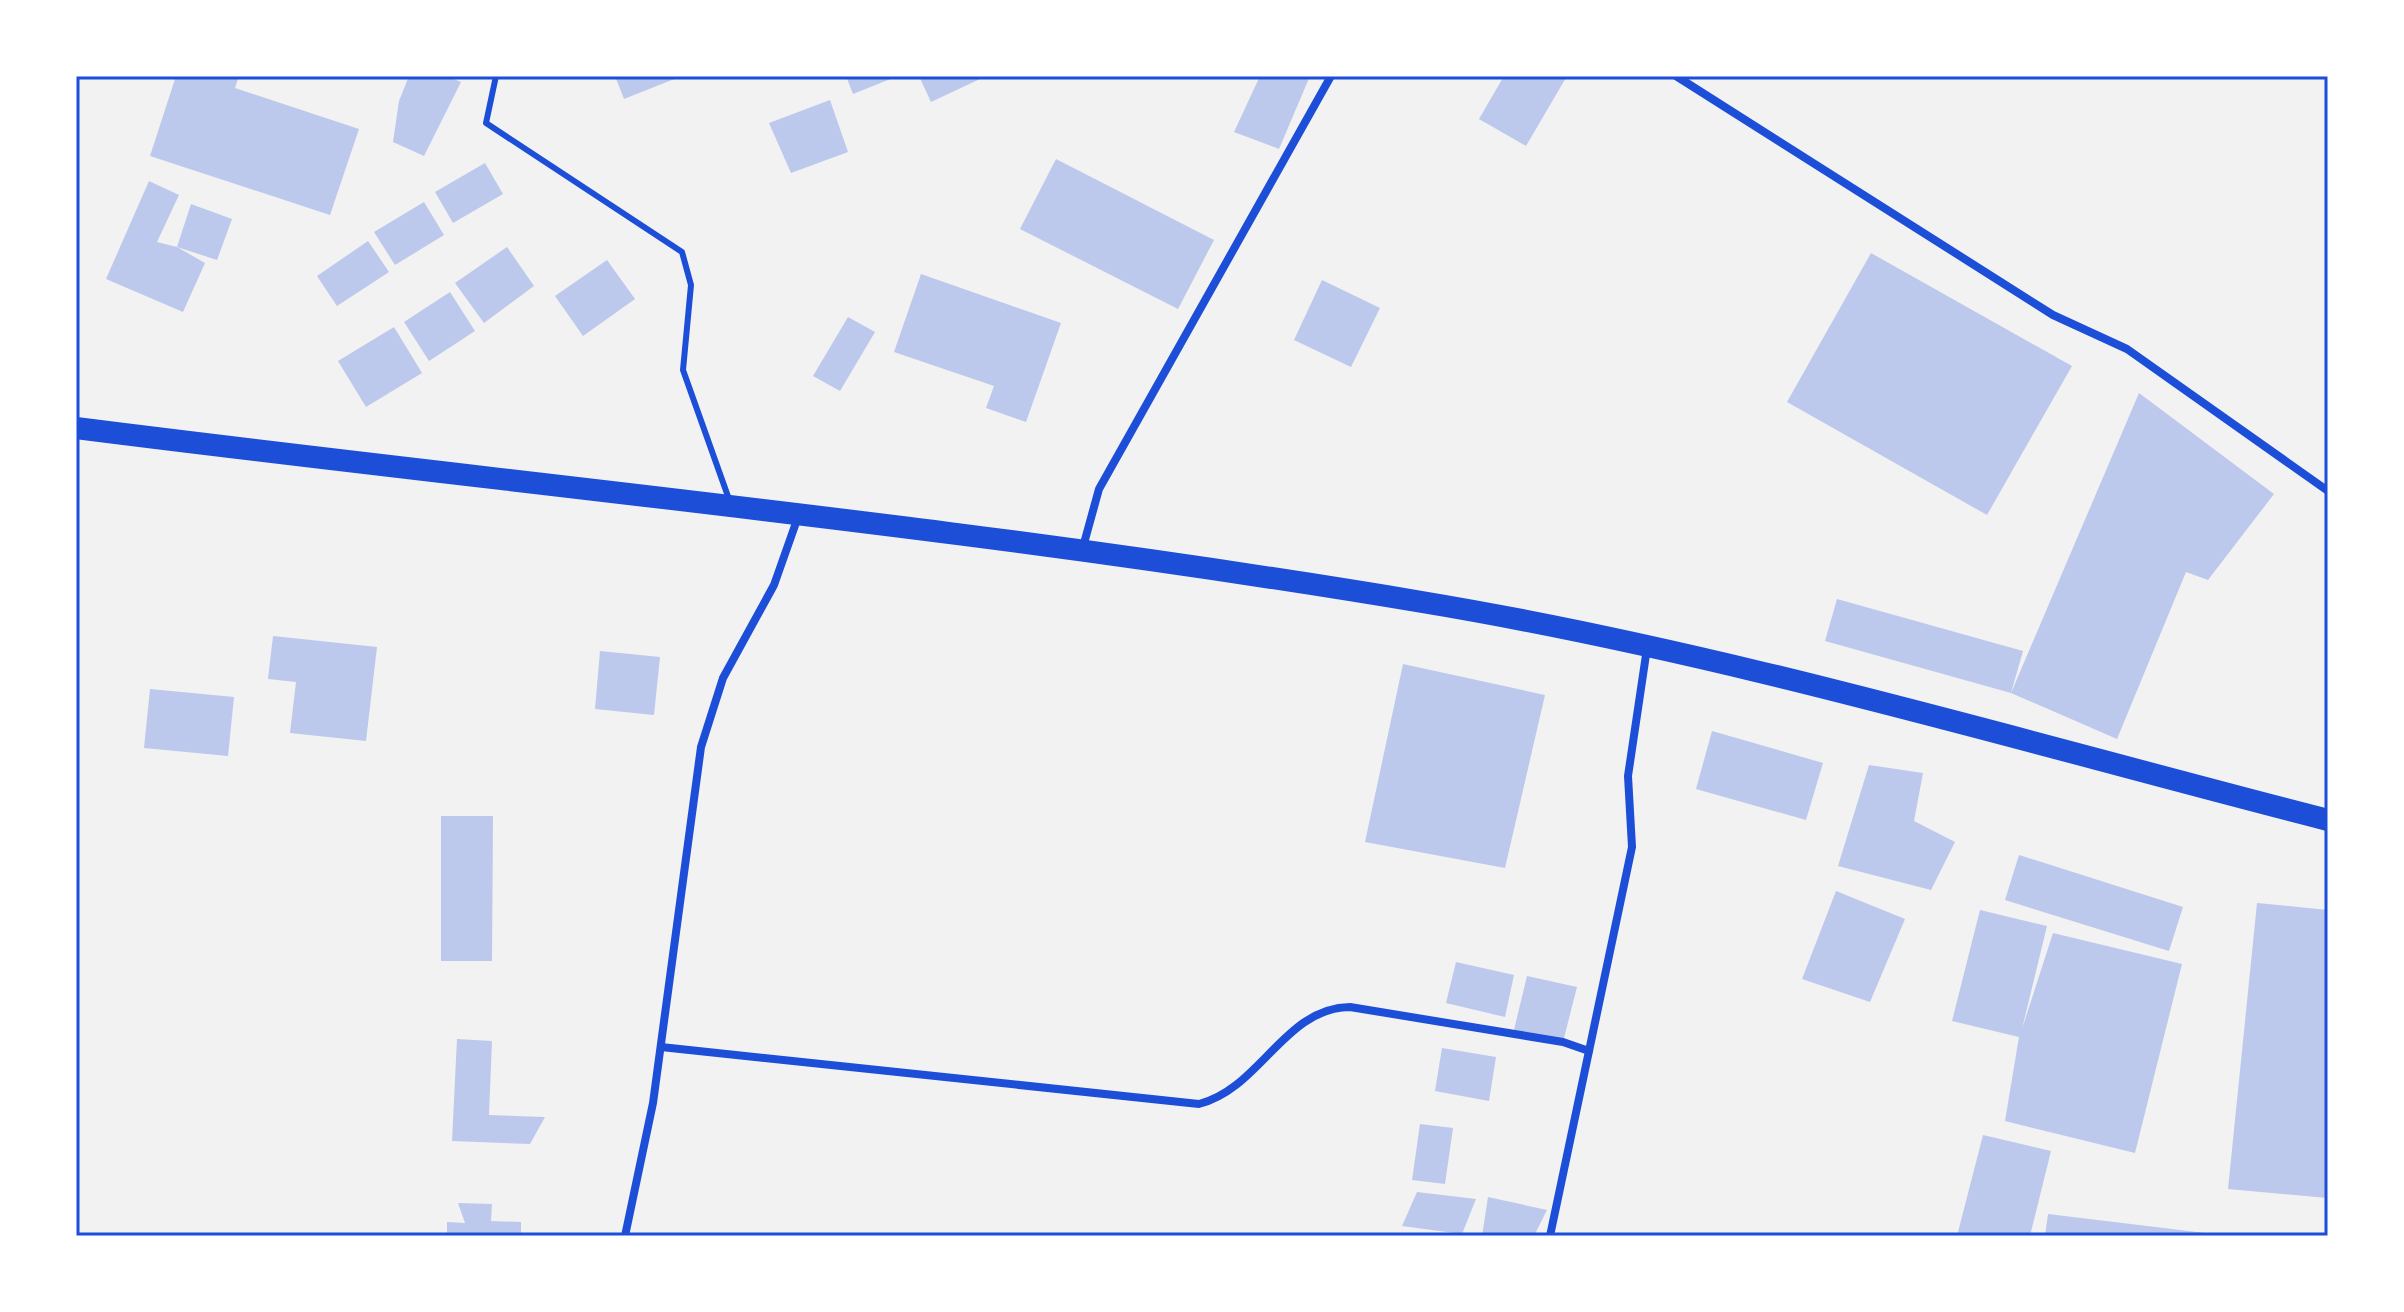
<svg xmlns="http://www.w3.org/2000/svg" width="2404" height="1312" viewBox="0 0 2404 1312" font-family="Jost,sans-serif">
  <rect width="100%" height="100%" fill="#f2f2f2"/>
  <g fill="#bdc9ec">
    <polygon points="176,76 239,76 235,88 359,129 330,215 150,156"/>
    <polygon points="409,76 447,76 461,82 424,156 393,142 399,101"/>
    <polygon points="615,76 682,76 624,99"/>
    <polygon points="846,76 898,76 853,94"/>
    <polygon points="919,76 978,76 980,79 931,102"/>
    <polygon points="1260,76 1310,76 1279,149 1234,132"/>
    <polygon points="1504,76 1567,76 1526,146 1479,119"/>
    <polygon points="830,100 848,152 791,173 769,123"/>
    <polygon points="1056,159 1214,240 1178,309 1020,229"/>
    <polygon points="485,163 503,194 453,223 435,192"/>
    <polygon points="149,181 179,195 157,242 177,247 205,263 183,312 106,279"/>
    <polygon points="424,202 444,235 395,265 374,232"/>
    <polygon points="191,204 232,219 217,260 177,247"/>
    <polygon points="368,241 389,272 337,306 317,276"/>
    <polygon points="507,247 534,286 484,323 455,283"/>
    <polygon points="1871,253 2072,366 1987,515 1787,402"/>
    <polygon points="607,260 635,299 583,336 555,296"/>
    <polygon points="921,274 1061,323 1026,422 986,408 994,386 894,352"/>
    <polygon points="1322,280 1380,308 1351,367 1294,340"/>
    <polygon points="450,292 475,331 429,361 404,322"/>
    <polygon points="848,317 875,332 840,391 813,376"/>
    <polygon points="394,327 422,373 366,407 338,361"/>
    <polygon points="2139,393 2274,494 2208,580 2186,572 2117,739 2011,693"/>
    <polygon points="1837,599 2023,651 2011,693 1825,641"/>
    <polygon points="273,636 377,647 366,741 290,733 296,682 268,679"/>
    <polygon points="600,651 660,657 654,715 595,709"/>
    <polygon points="1403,664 1545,695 1505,868 1365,842"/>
    <polygon points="150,689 234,697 228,756 144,748"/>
    <polygon points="1712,731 1823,763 1806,820 1696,789"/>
    <polygon points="1869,765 1923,773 1914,821 1955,842 1931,890 1838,866"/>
    <polygon points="441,816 493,816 492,961 441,961"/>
    <polygon points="2019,855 2183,907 2169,951 2005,900"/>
    <polygon points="1836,891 1905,919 1870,1002 1802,979"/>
    <polygon points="2257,903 2328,910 2328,1198 2228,1189"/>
    <polygon points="1980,910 2047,926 2022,1029 2053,933 2182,964 2135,1153 2005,1121 2019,1037 1952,1021"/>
    <polygon points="1456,962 1514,975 1505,1017 1446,1003"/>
    <polygon points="1527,976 1577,987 1563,1042 1514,1030"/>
    <polygon points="457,1039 492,1041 489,1115 545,1117 530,1144 452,1141"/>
    <polygon points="1442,1048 1496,1057 1489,1101 1435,1091"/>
    <polygon points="1420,1124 1453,1128 1445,1184 1412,1180"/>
    <polygon points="1983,1135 2051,1151 2030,1236 1957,1236"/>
    <polygon points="1417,1192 1476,1199 1462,1234 1402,1226"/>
    <polygon points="1488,1197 1547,1210 1534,1236 1482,1236"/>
    <polygon points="458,1203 492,1204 491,1221 521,1222 521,1236 447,1236 447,1222 465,1223"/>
    <polygon points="2048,1214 2205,1233 2204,1236 2045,1236"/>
  </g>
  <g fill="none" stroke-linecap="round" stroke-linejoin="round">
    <polyline stroke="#1d4ed8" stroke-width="6" points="496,76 486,123 682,252 691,285 683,370 730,502"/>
    <g stroke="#1d4ed8" stroke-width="8">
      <polyline points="1676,76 2053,315 2127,349 2328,491"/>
      <polyline points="1083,547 1099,489 1331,76"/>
      <path d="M 661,1047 L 1199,1104 C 1261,1088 1284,1008 1350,1007 L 1563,1042 L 1589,1051"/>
      <polyline points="625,1236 653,1103 701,747 723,678 774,585 798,517"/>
      <polyline points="1550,1236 1632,847 1628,776 1647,648"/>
    </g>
    <path stroke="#1d4ed8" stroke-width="22" d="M 76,428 C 524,485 976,527 1422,602 C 1729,653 2027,743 2328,820"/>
  </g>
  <rect width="2404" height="1312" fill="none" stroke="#ffffff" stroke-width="156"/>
  <rect x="78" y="78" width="2248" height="1156" fill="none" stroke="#1d4ed8" stroke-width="3"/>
</svg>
